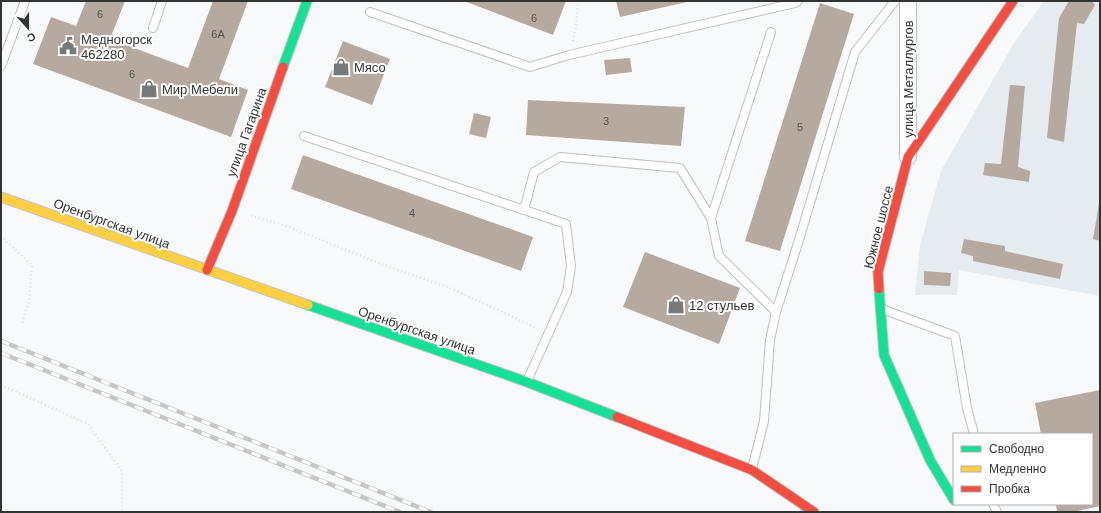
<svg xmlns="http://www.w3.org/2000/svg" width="1101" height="513" viewBox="0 0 1101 513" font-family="Helvetica,sans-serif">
  <rect width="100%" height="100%" fill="#f8f9fa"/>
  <polygon fill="#e6ebef" points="1044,1 1100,1 1100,296 959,270 957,295 915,295 920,245 941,171 1014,43"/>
  <g fill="#b6aaa0">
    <polygon points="86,1 125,1 110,39 188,68 213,1 248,1 219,79 248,90 231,137 33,64 51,17 76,26"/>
    <polygon points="464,1 566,1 553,35"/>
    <polygon points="616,1 687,1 687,2 620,17"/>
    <polygon points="1069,1 1092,1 1095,5 1084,24 1077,23 1064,142 1047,138 1059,18"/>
    <polygon points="820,3 854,14 780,251 745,241"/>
    <polygon points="343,41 390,59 372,105 325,87"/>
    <polygon points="630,58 632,72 606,75 604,60"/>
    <polygon points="1010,85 1025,86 1018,167 1030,171 1029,182 983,175 985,163 1001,164"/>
    <polygon points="528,100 685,107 681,146 526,135"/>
    <polygon points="474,113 491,117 486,138 469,134"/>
    <polygon points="303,155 533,237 521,271 291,189"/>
    <polygon points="1099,204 1100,204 1100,241 1093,239"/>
    <polygon points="964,239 1005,246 1005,251 1063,264 1060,279 973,261 973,256 961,253"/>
    <polygon points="645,252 740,288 719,344 623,307"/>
    <polygon points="924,271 951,273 950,286 924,285"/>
    <polygon points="1100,390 1100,506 1073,512 1057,512 1056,504 1092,504 1092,434 1041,434 1035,403"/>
  </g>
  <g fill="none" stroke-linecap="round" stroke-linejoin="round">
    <g stroke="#bfc0c1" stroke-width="10">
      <g id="lane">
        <polyline points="370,12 530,67 569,55 795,3 798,1"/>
        <polyline points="153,28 162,1"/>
        <polyline points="1,66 25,1"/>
        <polyline points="304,136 566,224 571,266 567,292 527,381"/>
        <polyline points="524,210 534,172 560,157 680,168 711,218"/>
        <polyline points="882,309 955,336 967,408 974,434"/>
        <polyline points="776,312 799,240 855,52 895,1"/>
        <polyline points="752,469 764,421 770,340 776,312 719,256 711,218 771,32"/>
        <polyline points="993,504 997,512"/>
      </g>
    </g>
    <g stroke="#bfc0c1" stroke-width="18">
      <polyline id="street" points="908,1 908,157"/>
    </g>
    <g stroke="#bfc0c1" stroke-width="11">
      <g id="fast">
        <polyline points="283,67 307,1"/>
        <polyline points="879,289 884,355 930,460 954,500"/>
        <polyline points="308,305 527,382 617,417"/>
      </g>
    </g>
    <g stroke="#bfc0c1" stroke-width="11">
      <polyline id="slow" points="1,197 308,305"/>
    </g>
    <g stroke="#bfc0c1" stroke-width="11">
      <g id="jam">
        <polyline points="207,270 232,211 283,67"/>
        <polyline points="879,289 878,272 908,157 1013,1"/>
        <polyline points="617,417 752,470 814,512"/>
      </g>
    </g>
    <g stroke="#e3e3e4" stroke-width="2.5" stroke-dasharray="1 3" stroke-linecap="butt">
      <polyline points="573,41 577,19 578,1"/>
      <polyline points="251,216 284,225 384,265 450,288 537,328"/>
      <polyline points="1,236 32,265 29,302 22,323"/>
      <polyline points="1,385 88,424 122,471 122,512"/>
    </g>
    <use href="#lane" stroke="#fefefe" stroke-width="8"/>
    <use href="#street" stroke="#fefefe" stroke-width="16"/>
    <use href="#fast" stroke="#16e098" stroke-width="9"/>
    <use href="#slow" stroke="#ffcf43" stroke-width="9"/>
    <use href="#jam" stroke="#f24e42" stroke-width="9"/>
    <g stroke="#c6c6c6" stroke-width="4.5">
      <g id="rail">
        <polyline points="1,341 431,512"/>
        <polyline points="1,353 400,512"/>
      </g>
    </g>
    <use href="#rail" stroke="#fff" stroke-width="3" stroke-dasharray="9" stroke-linecap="butt"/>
  </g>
  <defs>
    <g id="civic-bare" transform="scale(1.38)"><path d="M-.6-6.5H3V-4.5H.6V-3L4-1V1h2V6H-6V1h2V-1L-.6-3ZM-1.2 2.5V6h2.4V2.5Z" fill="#777879" stroke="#fff" stroke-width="2.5" paint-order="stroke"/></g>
    <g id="shop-bare" transform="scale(1.38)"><path d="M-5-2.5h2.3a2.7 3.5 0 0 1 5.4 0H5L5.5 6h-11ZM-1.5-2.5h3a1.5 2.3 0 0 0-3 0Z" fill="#777879" stroke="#fff" stroke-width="2.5" paint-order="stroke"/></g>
  </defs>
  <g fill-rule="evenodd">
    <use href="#civic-bare" x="68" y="46"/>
    <use href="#shop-bare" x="341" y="67"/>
    <use href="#shop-bare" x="149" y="89"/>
    <use href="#shop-bare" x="676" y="305"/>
  </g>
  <g text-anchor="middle" stroke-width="4" stroke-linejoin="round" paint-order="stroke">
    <g font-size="11" fill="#53514e">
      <text x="100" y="18">6</text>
      <text x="534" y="22">6</text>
      <text x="218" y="38">6А</text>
      <text x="132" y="78">6</text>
      <text x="606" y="125">3</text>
      <text x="800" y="131">5</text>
      <text x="412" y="217">4</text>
    </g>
    <g font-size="13" fill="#323333" stroke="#fff" text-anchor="start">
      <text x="81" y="44">Медногорск<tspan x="81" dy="15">462280</tspan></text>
      <text x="354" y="72">Мясо</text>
      <text x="162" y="94">Мир Мебели</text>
      <text x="689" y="310">12 стульев</text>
    </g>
    <g font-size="13" fill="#323333" stroke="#fff">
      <text transform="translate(908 79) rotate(-90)" y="5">улица Металлургов</text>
      <text transform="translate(246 132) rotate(-70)" y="5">улица Гагарина</text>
      <text transform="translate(112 223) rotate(20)" y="5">Оренбургская улица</text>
      <text transform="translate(878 227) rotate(-76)" y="5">Южное шоссе</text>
      <text transform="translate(417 330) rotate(19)" y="5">Оренбургская улица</text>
    </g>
  </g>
  <rect width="1101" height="513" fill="none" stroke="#323333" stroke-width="4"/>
  <rect x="953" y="433" width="140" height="72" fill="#ffffff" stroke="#adadad"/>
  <rect x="961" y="446" width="20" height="6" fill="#16e098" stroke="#adadad"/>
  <text x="989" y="453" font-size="12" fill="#323333">Свободно</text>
  <rect x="961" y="466" width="20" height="6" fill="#ffcf43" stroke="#adadad"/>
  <text x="989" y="473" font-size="12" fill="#323333">Медленно</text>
  <rect x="961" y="486" width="20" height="6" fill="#f24e42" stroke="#adadad"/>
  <text x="989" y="493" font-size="12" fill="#323333">Пробка</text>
  <g transform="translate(28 28) rotate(159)" stroke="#ffffff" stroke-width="3" paint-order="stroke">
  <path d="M0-3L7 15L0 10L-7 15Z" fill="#323333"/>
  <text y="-6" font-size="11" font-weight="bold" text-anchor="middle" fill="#323333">С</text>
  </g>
</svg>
